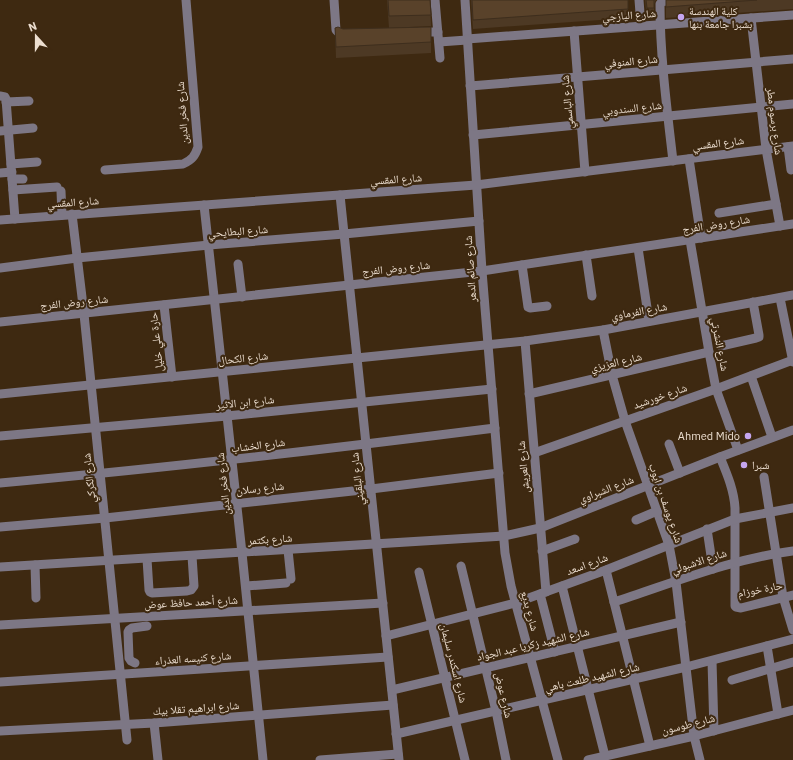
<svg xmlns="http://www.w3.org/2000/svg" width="793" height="760" viewBox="0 0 793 760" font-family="'IBM Plex Sans','Noto Naskh Arabic',sans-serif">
  <rect width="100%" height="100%" fill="#3e2911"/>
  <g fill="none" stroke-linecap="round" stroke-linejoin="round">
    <g stroke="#7d7785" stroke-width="9">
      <polyline points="334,0 336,30 339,33 343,35"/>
      <polyline points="435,0 440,58"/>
      <polyline points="465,0 482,271 505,553 511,586 558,760"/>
      <polyline points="639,0 641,26"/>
      <polyline points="751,18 766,149 780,226"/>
      <polyline points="574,31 585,172"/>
      <polyline points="420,32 438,32"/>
      <polyline points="467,39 793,15"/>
      <polyline points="439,42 467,40"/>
      <polyline points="470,86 793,59"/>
      <polyline points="0,96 5,97 6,99 15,219"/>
      <polyline points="6,102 29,101"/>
      <polyline points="0,131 33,128"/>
      <polyline points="473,135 793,104"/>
      <polyline points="788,147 791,170"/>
      <polyline points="689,159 701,238"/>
      <path d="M 673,161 C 667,109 660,56 660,4 C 662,0 669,2 674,0"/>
      <polyline points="11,164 37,162"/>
      <path d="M 105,170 L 183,164 C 192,160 195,156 198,147 L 186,0"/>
      <polyline points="0,173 12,172"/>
      <polyline points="12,179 23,179"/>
      <polyline points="13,190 57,187"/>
      <polyline points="61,191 62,215"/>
      <polyline points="340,195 399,760"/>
      <polyline points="204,205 242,553 263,760"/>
      <polyline points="719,213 776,204"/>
      <polyline points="72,214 84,314 127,740"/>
      <polyline points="0,220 476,185 793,146"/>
      <polyline points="690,240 709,352 716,389 738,450"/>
      <polyline points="638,248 649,321"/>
      <polyline points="586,255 592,296"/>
      <polyline points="238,264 242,297"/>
      <polyline points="522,265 528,307 530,308 547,306"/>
      <polyline points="0,268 77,258 209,245 344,234 479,221"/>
      <polyline points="780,298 793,362"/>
      <polyline points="164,305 172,377"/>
      <polyline points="0,322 482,271 793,224"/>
      <polyline points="603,330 612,375 625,421 669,545 676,582 694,736 700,760"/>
      <polyline points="525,341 546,592"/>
      <polyline points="721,346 756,338 759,337 759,335 753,302"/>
      <polyline points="751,376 772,437"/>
      <polyline points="0,394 525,341 603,330 793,295"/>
      <polyline points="529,394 709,352"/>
      <polyline points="0,436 227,416 492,389"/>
      <polyline points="669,444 680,473"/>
      <polyline points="534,453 716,389 793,360"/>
      <path d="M 720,457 C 727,474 734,490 735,508 L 735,606 L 736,607 L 741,608 L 793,595"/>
      <polyline points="764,477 783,597 793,630"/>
      <path d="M 0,483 C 165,468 330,449 495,428"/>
      <polyline points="636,520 657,511"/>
      <polyline points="0,527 105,518 371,489 499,473"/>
      <polyline points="707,529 713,569"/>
      <polyline points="288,550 291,579"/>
      <polyline points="542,551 575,539"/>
      <polyline points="147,559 149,590 150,592 152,593 187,591 191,590 194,586 192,556"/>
      <polyline points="35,565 36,598"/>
      <polyline points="461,566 496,711 506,760"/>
      <polyline points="0,567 504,536 540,528 720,457 793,430"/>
      <polyline points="606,570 650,746"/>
      <polyline points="419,572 465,760"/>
      <polyline points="246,586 286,583"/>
      <polyline points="562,586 605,756"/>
      <polyline points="540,594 555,652"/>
      <path d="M 614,602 C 673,583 731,559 793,551"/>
      <polyline points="0,625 383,603"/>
      <polyline points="386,636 515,603 606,570 669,545 735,519 793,508"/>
      <polyline points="767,646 778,714"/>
      <polyline points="712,661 714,731"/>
      <polyline points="135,663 131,661 129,658 128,632 129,630 132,628 147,626"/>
      <polyline points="732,680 793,662"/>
      <polyline points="0,682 388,657"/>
      <polyline points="392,690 681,622"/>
      <polyline points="154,723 158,760"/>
      <polyline points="0,731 154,723 393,705"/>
      <polyline points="396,734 686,667 793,639"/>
      <polyline points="320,760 398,754"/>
      <polyline points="588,760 694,736 793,710"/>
    </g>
  </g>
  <g fill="#4d3924">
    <polygon points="387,0 430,0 431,26 389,28"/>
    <polygon points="471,0 628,0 628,18 473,29"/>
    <polygon points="645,0 656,0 654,4 654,19 647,20"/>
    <polygon points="666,0 793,0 793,9 666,18"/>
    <polygon points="335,28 343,29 431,42 431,53 336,58"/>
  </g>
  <g fill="#59422a" stroke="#3e2e1d">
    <polygon points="388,0 430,0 431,15 389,16"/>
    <polygon points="472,0 628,0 628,9 473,20"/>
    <polygon points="646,0 654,0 654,8 647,8"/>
    <polygon points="666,0 757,0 666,7"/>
    <polygon points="338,27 343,29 431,27 431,42 336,47 335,28"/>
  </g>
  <g fill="#c6a6f0" stroke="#3e2911" stroke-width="1.5">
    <circle cx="681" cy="17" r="4"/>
    <circle cx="748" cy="436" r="4"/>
    <circle cx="744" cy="465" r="4"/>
  </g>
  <g text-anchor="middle" stroke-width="4" stroke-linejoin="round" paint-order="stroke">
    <g font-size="11" fill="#ecded0" stroke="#3e2911" text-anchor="start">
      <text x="689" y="15">كلية الهندسة<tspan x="689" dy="13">بشبرا جامعة بنها</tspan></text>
      <text x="740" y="440" text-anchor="end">Ahmed Mido</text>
      <text x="752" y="469">شبرا</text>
    </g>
    <g font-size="11" fill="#ecded0" stroke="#3e2911">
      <text transform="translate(629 15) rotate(-4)" y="4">شارع اليازجي</text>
      <text transform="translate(631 61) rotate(-5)" y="4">شارع المنوفي</text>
      <text transform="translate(567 102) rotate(-95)" y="4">شارع الباسمي</text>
      <text transform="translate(632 108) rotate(-6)" y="4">شارع السندوبي</text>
      <text transform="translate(182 113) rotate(-94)" y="4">شارع فخر الدين</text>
      <text transform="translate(775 121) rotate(83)" y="4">شارع برسوم مطر</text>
      <text transform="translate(718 143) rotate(-7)" y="4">شارع المقسي</text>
      <text transform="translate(396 179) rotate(-4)" y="4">شارع المقسي</text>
      <text transform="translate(73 202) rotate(-4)" y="4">شارع المقسي</text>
      <text transform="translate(716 224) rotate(-9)" y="4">شارع روض الفرج</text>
      <text transform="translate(238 231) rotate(-4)" y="4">شارع البطايحي</text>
      <text transform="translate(396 268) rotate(-6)" y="4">شارع روض الفرج</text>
      <text transform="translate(470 269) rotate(-94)" y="4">شارع صائم الدهر</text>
      <text transform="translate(74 302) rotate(-6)" y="4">شارع روض الفرج</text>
      <text transform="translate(639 311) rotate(-10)" y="4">شارع الفرماوي</text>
      <text transform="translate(156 342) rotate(-96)" y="4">حارة علي خليل</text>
      <text transform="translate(720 344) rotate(79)" y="4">شارع النشرتي</text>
      <text transform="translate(243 358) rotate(-6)" y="4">شارع الكحال</text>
      <text transform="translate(616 362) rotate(-13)" y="4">شارع العزيزي</text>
      <text transform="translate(660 396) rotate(-19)" y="4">شارع خورشيد</text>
      <text transform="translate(245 402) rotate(-6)" y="4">شارع ابن الاثير</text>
      <text transform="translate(258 445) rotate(-7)" y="4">شارع الخشاب</text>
      <text transform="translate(523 467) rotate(-95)" y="4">شارع العريش</text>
      <text transform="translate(89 478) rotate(-96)" y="4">شارع الكركي</text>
      <text transform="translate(357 479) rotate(-96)" y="4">شارع البلقيني</text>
      <text transform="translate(223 484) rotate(-96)" y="4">شارع فخر الدين</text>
      <text transform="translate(260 488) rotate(-6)" y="4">شارع رسلان</text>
      <text transform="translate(606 489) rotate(-21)" y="4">شارع الشبراوي</text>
      <text transform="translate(666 503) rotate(71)" y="4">شارع يوسف بن ايوب</text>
      <text transform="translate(270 539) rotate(-4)" y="4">شارع بكتمر</text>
      <text transform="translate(699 561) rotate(-18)" y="4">شارع الاشبولي</text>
      <text transform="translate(587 564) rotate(-20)" y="4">شارع اسعد</text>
      <text transform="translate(760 589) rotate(-11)" y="4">حارة خوزام</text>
      <text transform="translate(191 602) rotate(-3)" y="4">شارع أحمد حافظ عوض</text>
      <text transform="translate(530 611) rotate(75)" y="4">شارع بديع</text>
      <text transform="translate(533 644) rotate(-13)" y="4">شارع الشهيد زكريا عبد الجواد</text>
      <text transform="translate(193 658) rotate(-4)" y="4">شارع كنيسه العذراء</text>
      <text transform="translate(454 663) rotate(76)" y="4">شارع اسكندر سليمان</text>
      <text transform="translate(592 677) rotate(-13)" y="4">شارع الشهيد طلعت باهي</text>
      <text transform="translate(504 695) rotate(77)" y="4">شارع عوض</text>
      <text transform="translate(196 708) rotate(-4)" y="4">شارع ابراهيم تقلا بيك</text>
      <text transform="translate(688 724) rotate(-14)" y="4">شارع طوسون</text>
    </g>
  </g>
  <g transform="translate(36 36) rotate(339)" stroke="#3e2911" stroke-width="3" paint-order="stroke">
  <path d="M0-3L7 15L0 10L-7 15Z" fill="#ecded0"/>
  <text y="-6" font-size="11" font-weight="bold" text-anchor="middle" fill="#ecded0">N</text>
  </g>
</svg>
